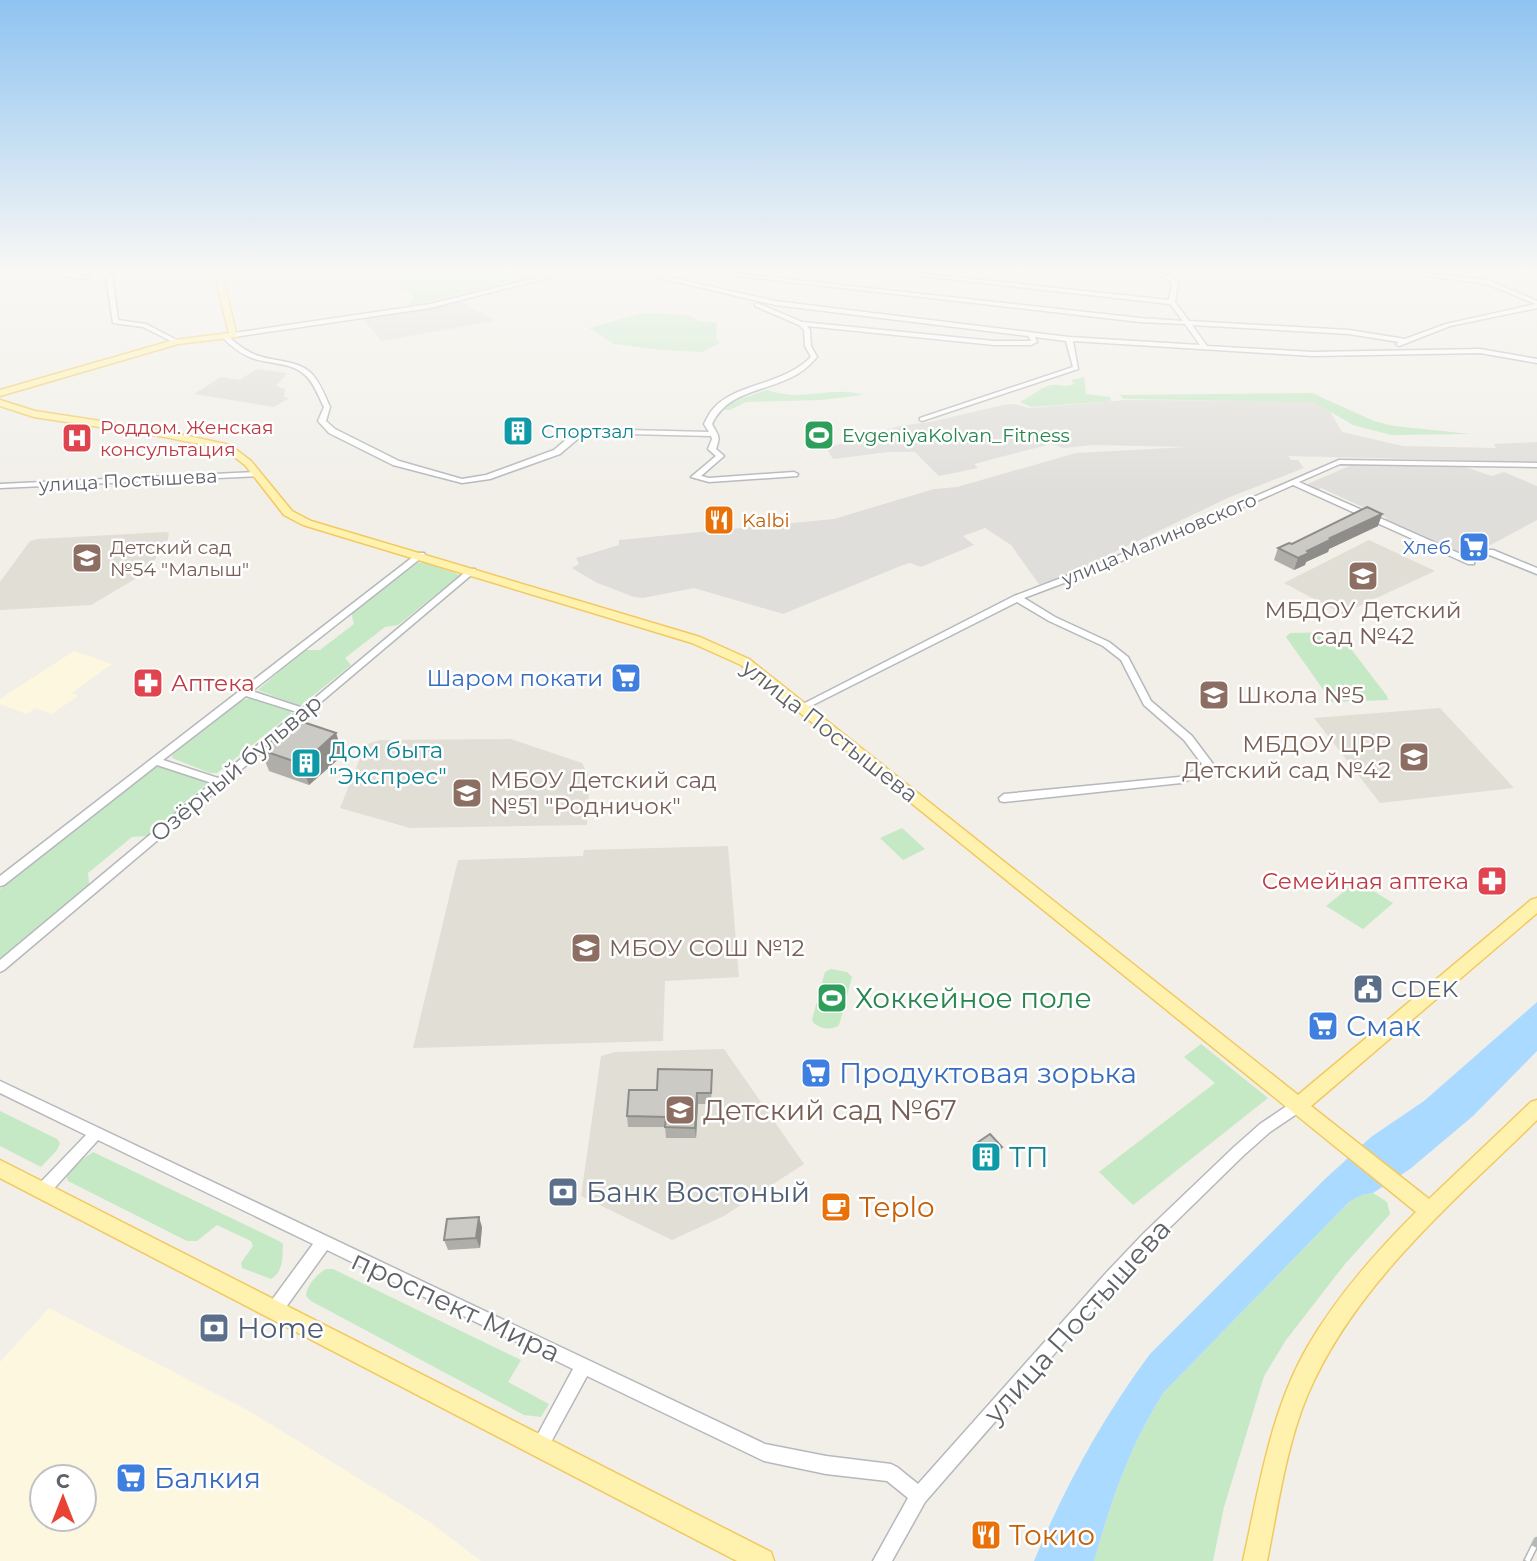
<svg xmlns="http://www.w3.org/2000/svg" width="1537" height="1561" viewBox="0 0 1537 1561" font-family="Montserrat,sans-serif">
  <rect width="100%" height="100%" fill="#f1efe8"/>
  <g fill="#fef7e0" fill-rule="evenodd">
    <polygon points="74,651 112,664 72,693 78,696 52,714 36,708 26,714 0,704 0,699"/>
    <path d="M 49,1308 L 249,1411 L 431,1523 L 481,1561 L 0,1561 L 0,1362 ZM 84,1477 L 84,1519 L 42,1519 L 42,1477 Z"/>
  </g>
  <g fill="#e0deda">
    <polygon points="1125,400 1324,401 1342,432 1403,446 1496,448 1494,444 1537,442 1537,462 1288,456 1291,460 1298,460 1304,468 1230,497 1041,587 1011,545 985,528 963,536 974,545 921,567 910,563 903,565 783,614 694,588 643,598 634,597 595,582 572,568 579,564 576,558 619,545 619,540 834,519 934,489 957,487 1076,453 1187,447 1093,445 1063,448 1051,444 974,464 978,468 939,476 915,452 888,452 833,459 828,451 827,448 899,426 930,422 1003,405 1014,404 1030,408"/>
    <polygon points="1359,462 1465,467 1492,476 1504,472 1537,486 1537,520 1468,557 1384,520 1387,518 1321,488 1317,490 1305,485"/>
  </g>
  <g fill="#e1ded6">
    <polygon points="462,302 495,321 381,341 362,318"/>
    <polygon points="257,369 287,373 276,386 285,389 284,397 289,398 274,407 194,394 221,377 239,380"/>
    <polygon points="165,532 169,533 168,539 147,572 91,605 0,610 0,582 30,541 38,539"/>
    <polygon points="1369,540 1435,571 1342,614 1284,583"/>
    <polygon points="1440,708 1514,788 1380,803 1314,718"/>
    <polygon points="511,739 582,763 590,778 587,825 410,828 340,808 365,746 370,743 380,740"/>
    <polygon points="728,846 739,977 665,981 663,1041 413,1048 458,860 583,856 584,850"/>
    <polygon points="724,1049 804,1164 724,1216 672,1240 581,1196 601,1056 615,1052"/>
  </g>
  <g fill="#c5e8c5">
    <polygon points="380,273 547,273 409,306 414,297"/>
    <polygon points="642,313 688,315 698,321 717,323 716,339 720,343 702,352 660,350 614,344 589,328"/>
    <path d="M 1084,377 L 1086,394 L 1110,397 L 1111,401 L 1031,407 L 1020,402 C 1029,398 1042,386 1052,385 C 1061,384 1063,388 1074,384 L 1071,380 Z"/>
    <path d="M 767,390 C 803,403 832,385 863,395 L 821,400 L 746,402 L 730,410 L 719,410 L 734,401 Z"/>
    <polygon points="1312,393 1374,421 1394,426 1471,434 1391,435 1353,425 1314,402 1123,399 1120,395"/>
    <polygon points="425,562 460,575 398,625 385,627 345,658 351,665 300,706 258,690 304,650 320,650 354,624 351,612 418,563"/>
    <polygon points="1338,632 1387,696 1388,700 1332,702 1286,637 1290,633"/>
    <polygon points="250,698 291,710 291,714 217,773 210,773 172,758 173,754 241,701"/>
    <polygon points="157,766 209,782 147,836 132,837 88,873 89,884 0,958 0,889"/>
    <polygon points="902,828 925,849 903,860 880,838"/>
    <polygon points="1357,881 1393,903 1363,929 1326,906"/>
    <path d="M 831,969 L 847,972 L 852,977 L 839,1025 C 832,1031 816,1029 812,1020 L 825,972 Z"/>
    <polygon points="1201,1044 1268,1098 1133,1205 1099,1172 1215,1083 1184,1057"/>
    <polygon points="0,1111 57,1139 60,1143 57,1150 41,1167 0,1146"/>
    <path d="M 93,1152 L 279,1241 L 283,1244 C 282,1258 284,1271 271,1279 L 242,1268 L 241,1263 L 253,1246 L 251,1241 L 217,1225 L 197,1241 L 187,1241 L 68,1181 L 66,1175 L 74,1165 Z"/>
    <path d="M 1373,1193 L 1387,1202 L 1390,1214 L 1345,1264 L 1286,1340 L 1264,1376 L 1224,1507 L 1213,1561 L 1094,1561 C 1112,1499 1129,1447 1164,1392 L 1349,1202 L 1362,1195 Z"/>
    <path d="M 326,1269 L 333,1269 L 521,1360 L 508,1382 L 549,1404 L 541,1417 L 524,1415 L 311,1301 L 306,1296 C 306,1286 317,1274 326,1269 Z"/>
  </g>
  <path fill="#aadaff" d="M 1537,1002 L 1537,1051 L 1473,1116 L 1410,1169 L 1373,1193 L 1362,1195 L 1349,1202 L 1164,1392 C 1129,1447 1112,1499 1094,1561 L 1034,1561 C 1064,1488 1103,1417 1150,1354 L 1325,1179 L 1371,1137 L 1424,1101 Z"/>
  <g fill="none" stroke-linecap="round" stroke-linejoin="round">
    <g stroke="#b5b8bc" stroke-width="3">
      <g id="minor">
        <polygon points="62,273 77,273 75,274 90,277 87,279 59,276 59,274"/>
        <polygon points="104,273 112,275 118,320 146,324 179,341 179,343 175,343 143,327 113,323 106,277 101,275"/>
        <polygon points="556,273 566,273 430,308 234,337 231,335 234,333 430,304"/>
        <path d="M 640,273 L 651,273 L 775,301 L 1069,337 L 1200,345 L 1185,324 L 1140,322 L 711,273 L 731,273 L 1140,318 L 1183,321 L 1170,304 L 895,273 L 915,273 L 1169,300 L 1172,283 L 1164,277 L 1149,273 C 1161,273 1169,274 1178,282 L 1175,302 L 1189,321 L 1349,330 L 1405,339 L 1446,324 L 1536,304 L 1487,284 L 1405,273 L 1424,273 L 1488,280 L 1537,301 L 1537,308 L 1450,326 L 1399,346 L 1396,344 L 1399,342 L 1349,334 L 1192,325 L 1207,346 L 1313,352 L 1480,349 L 1537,359 L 1537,363 L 1480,353 L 1313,356 L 1073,341 L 1078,369 L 922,421 L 920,420 L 920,418 L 1073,367 L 1066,341 L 1035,337 L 1037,342 L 1031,345 L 994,345 L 807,326 L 810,330 L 811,346 L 817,357 L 816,358 C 808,367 801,373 790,378 C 761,392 727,392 712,424 C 718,436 721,435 716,449 L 724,456 L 701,476 L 709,478 L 794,472 L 798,474 L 797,476 L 709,482 L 691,477 L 716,456 L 708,449 L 712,439 L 711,436 L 587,433 L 581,436 L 560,454 L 490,479 L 462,483 L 393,465 L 329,433 L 318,421 L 324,407 C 318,396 314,382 304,374 C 290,362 269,364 252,358 C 240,354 230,345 221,336 L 226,335 C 236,343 246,352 259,356 C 276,362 297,360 311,373 C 320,382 325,396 330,407 L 326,421 L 335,429 L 399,461 L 462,479 L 486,475 L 554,450 L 575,432 L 586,429 L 709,432 L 704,424 C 707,419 709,413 713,409 C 735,383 782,386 811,357 L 805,346 L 804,330 L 799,325 L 755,306 L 755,304 L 757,303 L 802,322 L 994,341 L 1031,341 L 1028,336 L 775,305 Z"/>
        <polygon points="1339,460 1537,463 1537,467 1340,464 1299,482 1474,560 1474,564 1468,564 1293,485 1117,563 1024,598 1055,617 1109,642 1128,657 1151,701 1192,736 1213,764 1203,774 1181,783 1004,802 1000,801 999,798 1004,794 1179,777 1195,770 1202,764 1184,740 1144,705 1121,660 1103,646 1049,621 1017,602 805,709 802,710 797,707 1014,596 1111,559"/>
        <polygon points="256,472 260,474 259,476 0,488 0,484"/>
        <polygon points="1487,550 1493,550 1537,568 1537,574 1487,554"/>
        <path d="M 418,553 L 424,553 L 425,555 L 252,691 L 303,708 L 469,569 L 475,569 L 476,571 L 4,970 L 0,972 L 0,960 L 212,783 L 157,765 L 4,885 L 0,886 L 0,876 ZM 246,696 L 297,712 L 218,778 L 163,760 Z"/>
        <polygon points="0,1081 765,1444 826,1456 891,1464 897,1467 918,1484 1106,1273 1144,1233 1234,1147 1260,1124 1294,1101 1299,1099 1304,1101 1306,1105 1304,1109 1270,1132 1244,1155 1154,1243 1116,1283 925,1502 892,1561 873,1561 908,1498 887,1481 826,1474 764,1461 587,1376 545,1453 539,1455 533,1453 531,1447 573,1369 327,1250 281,1314 275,1317 269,1314 267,1309 269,1304 313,1244 98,1140 48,1195 43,1197 38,1195 36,1190 38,1185 86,1135 0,1093"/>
      </g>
    </g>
    <g stroke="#f2c960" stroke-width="3">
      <g id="major">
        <polygon points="214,273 222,273 237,337 178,344 0,396 0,390 174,340 229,333"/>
        <path d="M 0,400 L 35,411 L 165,431 L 230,445 L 251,461 L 292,511 L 311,521 L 700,637 L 749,659 L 1298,1095 L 1531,900 L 1537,898 L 1537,913 L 1311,1106 L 1429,1199 L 1531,1102 L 1537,1100 L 1537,1120 C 1453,1202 1354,1285 1307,1396 C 1286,1447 1278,1506 1267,1561 L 1243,1561 C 1259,1489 1270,1411 1308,1346 C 1337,1296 1375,1253 1416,1212 L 741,665 L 692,643 L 303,525 L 284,515 L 245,465 L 224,449 L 165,437 L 34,417 L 0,406 Z"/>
        <polygon points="0,1160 771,1552 774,1561 737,1561 0,1178"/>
      </g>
    </g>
    <use href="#minor" fill="#fff" fill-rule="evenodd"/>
    <use href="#major" fill="#fff2af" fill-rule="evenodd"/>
    <g stroke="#b6b7b8" stroke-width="8">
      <polyline id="rail" points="1527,1561 1537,1541"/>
    </g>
    <use href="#rail" stroke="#fff" stroke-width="5" stroke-dasharray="16" stroke-linecap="butt"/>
  </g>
  <g fill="#afaea9">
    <polygon points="1382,514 1378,526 1329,549 1328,552 1306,562 1305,565 1294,570 1274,560 1278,548"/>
    <polygon points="336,733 343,755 309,785 269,771 261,750"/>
    <polygon points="712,1080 711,1104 698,1104 696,1138 666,1138 665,1127 628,1127 627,1116 657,1090"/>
    <polygon points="974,1145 999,1157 983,1168 972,1156"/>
    <polygon points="482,1227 480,1248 448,1250 444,1240"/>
  </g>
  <g fill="#8f8d8a">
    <polygon points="1382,514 1378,526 1329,549 1328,552 1306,562 1305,565 1294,570 1298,558 1307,551 1330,538"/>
    <polygon points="336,733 343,755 309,785 302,764"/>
    <polygon points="697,1093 698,1104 696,1138 695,1128"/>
    <polygon points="1002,1147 999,1157 983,1168 985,1158"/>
    <polygon points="479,1217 482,1227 480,1248 476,1238"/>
  </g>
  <g fill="#cccac5" stroke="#8f8d8a" stroke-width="2">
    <polygon points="1367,507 1382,514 1330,538 1332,539 1307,551 1309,553 1298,558 1278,548 1289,543 1292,544"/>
    <polygon points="297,720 336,733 302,764 261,750"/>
    <polygon points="658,1069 712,1070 711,1093 697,1093 695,1128 665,1127 666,1117 627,1116 629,1090 657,1090"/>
    <polygon points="990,1134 1002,1147 985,1158 974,1145"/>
    <polygon points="479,1217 476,1238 444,1240 447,1219"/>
  </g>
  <linearGradient id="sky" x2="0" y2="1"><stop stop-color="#8fc3f1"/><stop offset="0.55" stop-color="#f9f8f5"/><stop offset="1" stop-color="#f9f8f5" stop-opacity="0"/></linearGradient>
  <rect width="1537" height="492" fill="url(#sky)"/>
  <defs>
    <g id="building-square" transform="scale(1.575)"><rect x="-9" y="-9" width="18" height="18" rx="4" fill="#0f9aa8" stroke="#fff"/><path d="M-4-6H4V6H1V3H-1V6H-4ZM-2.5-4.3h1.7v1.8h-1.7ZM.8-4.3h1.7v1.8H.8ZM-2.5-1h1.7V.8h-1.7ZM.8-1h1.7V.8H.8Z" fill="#fff"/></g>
    <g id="stadium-square" transform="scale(1.575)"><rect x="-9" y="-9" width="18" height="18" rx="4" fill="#2e9e5b" stroke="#fff"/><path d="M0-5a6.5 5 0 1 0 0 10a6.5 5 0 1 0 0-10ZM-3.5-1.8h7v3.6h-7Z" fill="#fff"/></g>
    <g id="hospital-square" transform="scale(1.575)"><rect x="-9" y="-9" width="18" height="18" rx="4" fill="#e0444e" stroke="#fff"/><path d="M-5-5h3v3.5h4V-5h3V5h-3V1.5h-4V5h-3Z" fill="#fff"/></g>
    <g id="restaurant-square" transform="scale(1.575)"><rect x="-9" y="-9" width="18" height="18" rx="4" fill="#e8710a" stroke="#fff"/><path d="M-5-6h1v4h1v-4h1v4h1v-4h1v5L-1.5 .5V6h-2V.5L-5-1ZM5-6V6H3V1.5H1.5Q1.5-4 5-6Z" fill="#fff"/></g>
    <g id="supermarket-square" transform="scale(1.575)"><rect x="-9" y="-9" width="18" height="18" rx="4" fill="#3f7fe0" stroke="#fff"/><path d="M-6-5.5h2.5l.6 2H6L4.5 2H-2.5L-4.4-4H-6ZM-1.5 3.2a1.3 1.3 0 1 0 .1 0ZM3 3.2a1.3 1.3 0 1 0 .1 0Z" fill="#fff"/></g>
    <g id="school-square" transform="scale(1.575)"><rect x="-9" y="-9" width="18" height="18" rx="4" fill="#8d6e63" stroke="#fff"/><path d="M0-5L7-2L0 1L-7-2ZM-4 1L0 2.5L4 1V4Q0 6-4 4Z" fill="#fff"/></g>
    <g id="pharmacy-square" transform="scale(1.575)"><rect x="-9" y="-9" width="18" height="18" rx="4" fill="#e0444e" stroke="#fff"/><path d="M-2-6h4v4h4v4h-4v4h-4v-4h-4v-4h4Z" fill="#fff"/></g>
    <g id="civic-square" transform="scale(1.575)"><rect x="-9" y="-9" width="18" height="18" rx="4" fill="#5c6f8a" stroke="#fff"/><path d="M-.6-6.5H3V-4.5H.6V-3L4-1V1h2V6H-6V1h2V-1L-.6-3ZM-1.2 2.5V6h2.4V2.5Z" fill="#fff"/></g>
    <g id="bank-square" transform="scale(1.575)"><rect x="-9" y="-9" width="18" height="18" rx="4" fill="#5c6f8a" stroke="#fff"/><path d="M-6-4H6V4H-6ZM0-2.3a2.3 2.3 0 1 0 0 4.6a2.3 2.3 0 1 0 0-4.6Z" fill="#fff"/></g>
    <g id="cafe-square" transform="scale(1.575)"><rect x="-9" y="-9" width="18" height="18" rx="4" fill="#e8710a" stroke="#fff"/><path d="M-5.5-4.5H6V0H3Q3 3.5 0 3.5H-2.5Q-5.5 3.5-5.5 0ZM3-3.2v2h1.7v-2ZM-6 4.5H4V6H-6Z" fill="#fff"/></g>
  </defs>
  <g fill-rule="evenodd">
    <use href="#building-square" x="518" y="431"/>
    <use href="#stadium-square" x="819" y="435"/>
    <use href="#hospital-square" x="77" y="438"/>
    <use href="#restaurant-square" x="719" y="520"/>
    <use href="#supermarket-square" x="1474" y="547"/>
    <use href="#school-square" x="87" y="558"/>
    <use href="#school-square" x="1363" y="576"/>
    <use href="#supermarket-square" x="626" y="678"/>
    <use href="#pharmacy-square" x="148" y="683"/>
    <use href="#school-square" x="1214" y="695"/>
    <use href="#school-square" x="1414" y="757"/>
    <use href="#building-square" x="306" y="763"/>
    <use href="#school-square" x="467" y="793"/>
    <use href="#pharmacy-square" x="1492" y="881"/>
    <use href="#school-square" x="586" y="948"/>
    <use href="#civic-square" x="1368" y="989"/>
    <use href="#stadium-square" x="832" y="998"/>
    <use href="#supermarket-square" x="1323" y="1026"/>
    <use href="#supermarket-square" x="816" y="1073"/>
    <use href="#school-square" x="680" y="1110"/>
    <use href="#building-square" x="986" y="1157"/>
    <use href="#bank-square" x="563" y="1192"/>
    <use href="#cafe-square" x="836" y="1207"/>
    <use href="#bank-square" x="214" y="1328"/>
    <use href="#supermarket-square" x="131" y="1478"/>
    <use href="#restaurant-square" x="986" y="1535"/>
  </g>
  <g text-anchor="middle" stroke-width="5" stroke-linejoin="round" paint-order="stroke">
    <g font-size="19" fill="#be3a42" stroke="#fff" text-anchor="start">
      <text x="100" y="434">Роддом. Женская<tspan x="100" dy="22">консультация</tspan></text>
    </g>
    <g font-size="19" fill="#0d838f" stroke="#fff" text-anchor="start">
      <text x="541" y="438">Спортзал</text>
    </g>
    <g font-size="19" fill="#27864d" stroke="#fff" text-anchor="start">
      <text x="842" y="442">EvgeniyaKolvan_Fitness</text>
    </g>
    <g font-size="19" fill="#5f6368" stroke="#fff">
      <text transform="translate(128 480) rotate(-3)" y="7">улица Постышева</text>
      <text transform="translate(1159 539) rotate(-23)" y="7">улица Малиновского</text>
    </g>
    <g font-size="19" fill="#c56008" stroke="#fff" text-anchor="start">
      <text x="742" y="527">Kalbi</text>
    </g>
    <g font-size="19" fill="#785e54" stroke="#fff" text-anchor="start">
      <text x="110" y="554">Детский сад<tspan x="110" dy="22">№54 "Малыш"</tspan></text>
    </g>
    <g font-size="19" fill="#366cbe" stroke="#fff" text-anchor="end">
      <text x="1451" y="554">Хлеб</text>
    </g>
    <g font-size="23" fill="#785e54" stroke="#fff" text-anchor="start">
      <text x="1363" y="618" text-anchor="middle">МБДОУ Детский<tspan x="1363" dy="26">сад №42</tspan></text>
      <text x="1237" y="703">Школа №5</text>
      <text x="1391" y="752" text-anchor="end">МБДОУ ЦРР<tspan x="1391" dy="26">Детский сад №42</tspan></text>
      <text x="490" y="788">МБОУ Детский сад<tspan x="490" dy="26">№51 "Родничок"</tspan></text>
      <text x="609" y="956">МБОУ СОШ №12</text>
    </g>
    <g font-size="23" fill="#366cbe" stroke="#fff" text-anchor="end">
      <text x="603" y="686">Шаром покати</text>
    </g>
    <g font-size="23" fill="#be3a42" stroke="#fff" text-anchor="start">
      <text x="171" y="691">Аптека</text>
      <text x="1469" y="889" text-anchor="end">Семейная аптека</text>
    </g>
    <g font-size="23" fill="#5f6368" stroke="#fff">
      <text transform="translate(830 731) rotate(38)" y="8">улица Постышева</text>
      <text transform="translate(236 768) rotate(-40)" y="8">Озёрный бульвар</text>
    </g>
    <g font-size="23" fill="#0d838f" stroke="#fff" text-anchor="start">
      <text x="329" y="758">Дом быта<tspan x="329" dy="26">"Экспрес"</tspan></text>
    </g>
    <g font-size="23" fill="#4e5e75" stroke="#fff" text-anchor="start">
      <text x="1391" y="997">CDEK</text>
    </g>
    <g font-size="28" fill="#27864d" stroke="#fff" text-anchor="start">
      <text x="855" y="1008">Хоккейное поле</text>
    </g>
    <g font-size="28" fill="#366cbe" stroke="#fff" text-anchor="start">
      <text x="1346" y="1036">Смак</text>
      <text x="839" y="1083">Продуктовая зорька</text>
      <text x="154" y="1488">Балкия</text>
    </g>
    <g font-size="28" fill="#785e54" stroke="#fff" text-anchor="start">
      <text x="703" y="1120">Детский сад №67</text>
    </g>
    <g font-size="28" fill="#0d838f" stroke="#fff" text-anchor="start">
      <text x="1009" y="1167">ТП</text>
    </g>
    <g font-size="28" fill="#4e5e75" stroke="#fff" text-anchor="start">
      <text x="586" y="1202">Банк Востоный</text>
      <text x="237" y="1338">Home</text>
    </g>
    <g font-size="28" fill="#c56008" stroke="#fff" text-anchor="start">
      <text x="859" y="1217">Teplo</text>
      <text x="1009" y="1545">Токио</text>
    </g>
    <g font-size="28" fill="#5f6368" stroke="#fff">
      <text transform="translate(456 1306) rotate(25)" y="10">проспект Мира</text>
      <text transform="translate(1077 1321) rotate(-48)" y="10">улица Постышева</text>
    </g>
  </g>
  <g transform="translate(63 1498)"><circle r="33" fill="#ffffff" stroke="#bfc1c3" stroke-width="2"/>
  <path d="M0-5L12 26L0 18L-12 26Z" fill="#ea4335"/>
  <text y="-10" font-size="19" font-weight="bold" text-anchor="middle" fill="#5f6368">С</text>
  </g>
</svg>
